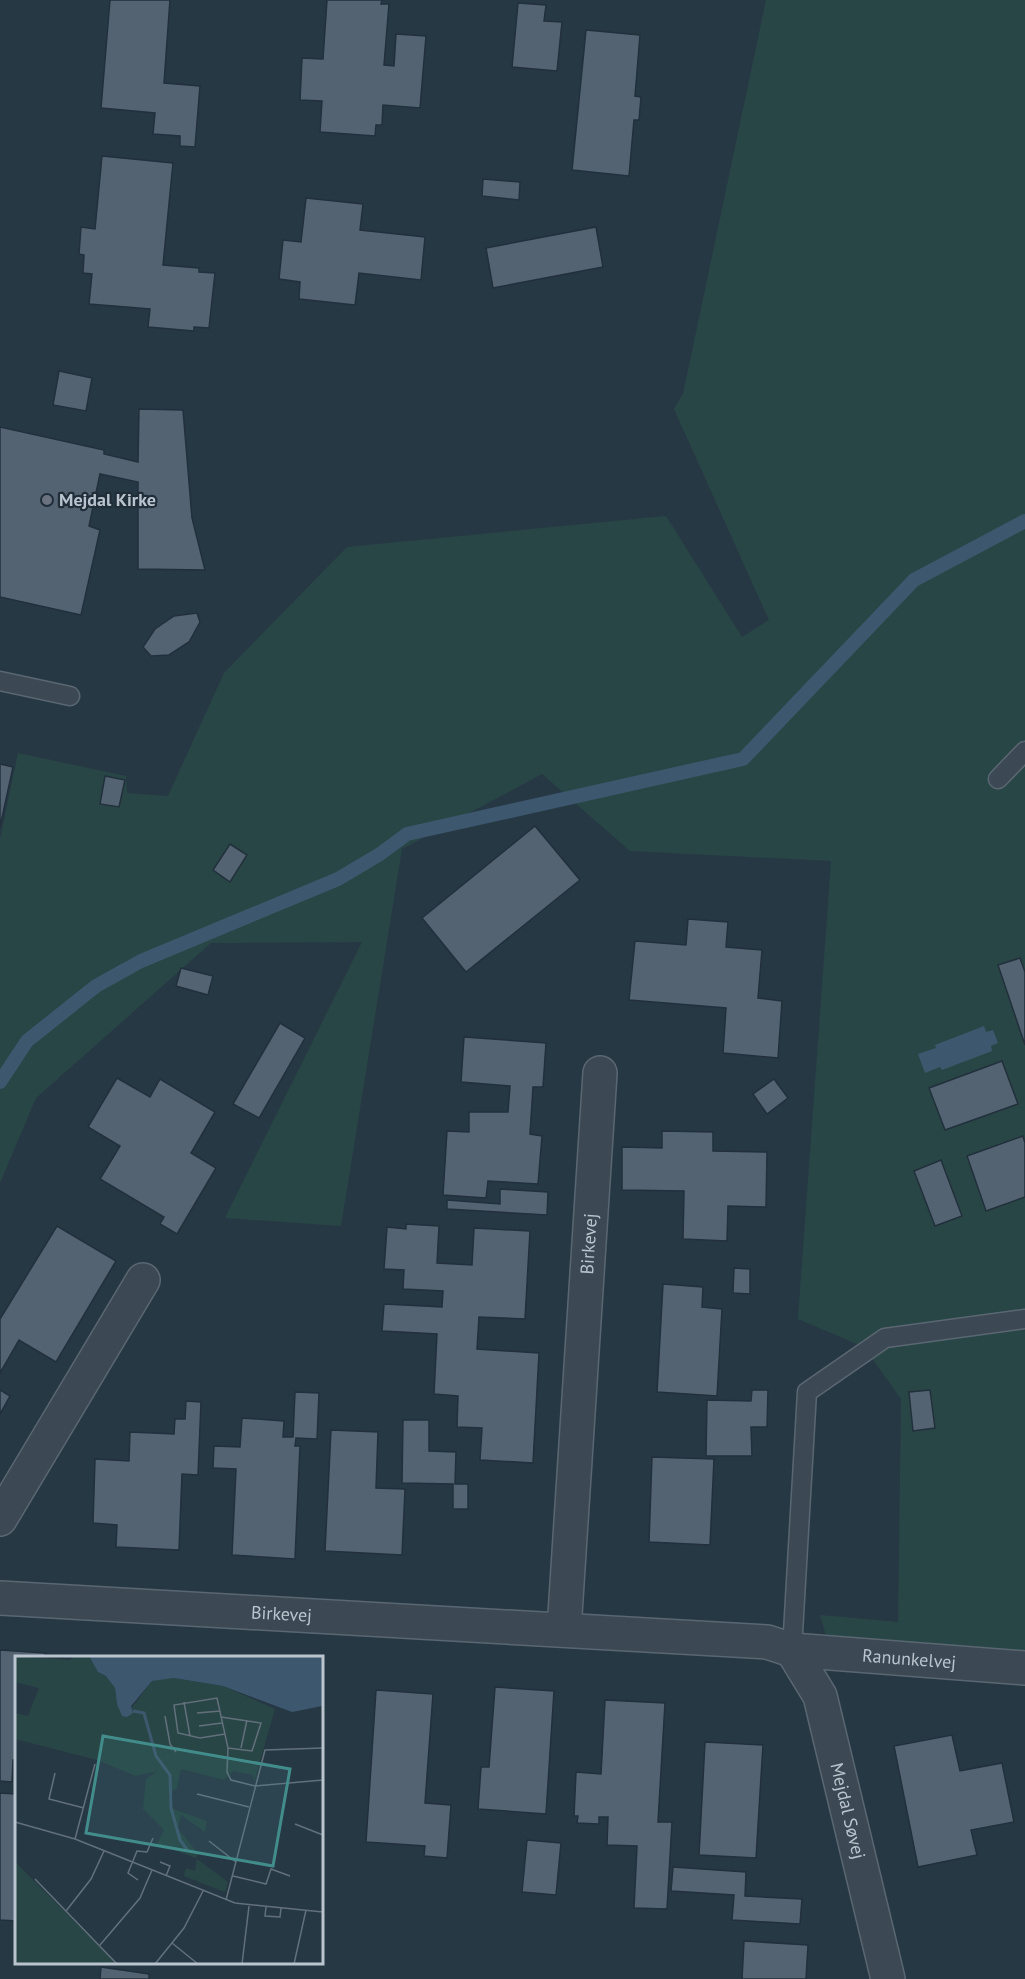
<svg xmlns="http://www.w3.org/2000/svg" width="1025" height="1979" viewBox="0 0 1025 1979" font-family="'PT Sans',sans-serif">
  <rect width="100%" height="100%" fill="#273845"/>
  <polygon fill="#294646" points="766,0 1025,0 1025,1653 827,1639 820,1615 898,1622 901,1399 864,1347 798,1319 831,861 630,851 542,774 402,849 341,1226 225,1218 362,942 211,943 36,1098 0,1183 0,839 18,753 126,776 127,793 168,796 224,673 347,547 666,516 742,637 769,620 674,409 683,394"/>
  <polygon fill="#3d586e" points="984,1026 986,1032 993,1030 998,1043 991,1046 992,1051 942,1070 940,1067 925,1073 918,1054 936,1048 935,1045"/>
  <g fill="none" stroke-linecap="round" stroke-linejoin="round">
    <polyline stroke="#3d586e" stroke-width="14" points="0,1082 27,1041 96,986 141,961 338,879 380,854 407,834 743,759 914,580 1025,521"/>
  </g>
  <g fill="#536372" stroke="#22303c" stroke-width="1.5">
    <polygon points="110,0 170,0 164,83 200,86 195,147 180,146 180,136 153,134 155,113 101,108"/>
    <polygon points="327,0 382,0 381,4 389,4 384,65 394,66 396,34 426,36 420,108 383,105 382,125 376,125 375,136 320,132 322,101 300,100 302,58 323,59"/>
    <polygon points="518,3 546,5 544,21 562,22 557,71 512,67"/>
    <polygon points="586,30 640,35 635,96 641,97 639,120 634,120 629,176 572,170"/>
    <polygon points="102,156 173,163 163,265 199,268 199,272 215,273 209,328 194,327 194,331 148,327 150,309 89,304 92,274 83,273 84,255 79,254 81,227 95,229"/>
    <polygon points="483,179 520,182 519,200 482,196"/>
    <polygon points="306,198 363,204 360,230 425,237 421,280 359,273 355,305 299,299 300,282 279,279 283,240 301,242"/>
    <polygon points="596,227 603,267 493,288 486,248"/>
    <polygon points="59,371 92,378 86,411 53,405"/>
    <polygon points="139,409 183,410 192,518 205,570 138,569 138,482 100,474 89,526 100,530 81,615 0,597 0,427 104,450 104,454 138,462"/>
    <polygon points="197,613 200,622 189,642 169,655 151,656 143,647 155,629 174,616"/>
    <polygon points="0,764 13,767 0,827"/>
    <polygon points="105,776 125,780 119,807 100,804"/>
    <polygon points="535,826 580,880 466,972 422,918"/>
    <polygon points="230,844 247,855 230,882 213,870"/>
    <polygon points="688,919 728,922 726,947 762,950 758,998 782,1001 778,1058 723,1053 726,1008 629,1000 635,941 686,945"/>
    <polygon points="1020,958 1025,972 1025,1045 998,965"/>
    <polygon points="181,968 213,976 208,995 176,986"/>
    <polygon points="280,1023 305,1038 259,1118 233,1104"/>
    <polygon points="464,1037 546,1043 543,1087 533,1087 530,1134 542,1136 538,1184 488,1181 486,1198 443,1195 447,1131 469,1132 469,1112 508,1112 510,1086 461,1082"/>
    <polygon points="1002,1061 1018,1104 945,1130 929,1088"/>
    <polygon points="117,1078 150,1097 160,1079 215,1112 191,1153 216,1168 177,1234 160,1224 164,1217 100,1179 120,1146 88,1127"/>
    <polygon points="774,1079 788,1098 767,1114 753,1094"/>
    <polygon points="662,1131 713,1132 713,1151 767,1152 766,1207 728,1206 727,1241 683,1239 684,1191 622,1190 622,1147 662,1148"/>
    <polygon points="1023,1136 1025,1143 1025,1197 986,1211 967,1156"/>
    <polygon points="941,1160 962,1216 935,1226 914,1171"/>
    <polygon points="500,1189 548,1192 547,1215 447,1209 447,1200 500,1204"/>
    <polygon points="406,1224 439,1226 437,1263 472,1265 474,1228 530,1231 525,1319 479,1317 477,1349 539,1353 533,1463 480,1460 482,1428 457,1427 458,1396 434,1394 437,1334 382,1331 384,1304 442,1307 443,1291 403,1289 404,1270 384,1269 387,1227 406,1229"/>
    <polygon points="57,1226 116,1261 56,1362 19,1340 0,1373 0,1319"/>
    <polygon points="734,1268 750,1269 750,1294 733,1293"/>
    <polygon points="663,1284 703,1287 702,1307 722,1309 717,1396 657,1392"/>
    <polygon points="0,1390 10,1396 0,1414"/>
    <polygon points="752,1390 768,1390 767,1427 751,1427 752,1456 706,1456 707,1400 751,1401"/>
    <polygon points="930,1390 935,1428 913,1431 909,1392"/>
    <polygon points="295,1392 319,1393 317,1439 296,1438 295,1446 300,1446 295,1559 232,1555 236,1469 213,1468 214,1446 240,1447 242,1418 284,1421 283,1437 293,1437"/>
    <polygon points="186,1401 201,1402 198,1475 182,1474 179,1550 116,1547 117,1525 93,1523 95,1459 129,1461 130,1432 174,1434 175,1419 185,1419"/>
    <polygon points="403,1420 429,1420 429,1451 456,1452 455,1484 468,1484 468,1509 453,1509 453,1484 402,1483"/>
    <polygon points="331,1430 378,1432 376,1488 405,1489 402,1555 325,1551"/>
    <polygon points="652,1457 714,1459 710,1545 649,1542"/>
    <polygon points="0,1650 45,1653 45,1658 16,1658 16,1760 13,1760 12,1782 0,1781"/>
    <polygon points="495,1687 554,1691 546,1814 478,1809 481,1767 489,1767"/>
    <polygon points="376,1690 433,1694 425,1803 451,1805 447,1858 424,1856 425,1846 366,1842"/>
    <polygon points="605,1700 665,1703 658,1822 672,1822 667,1909 634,1908 637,1846 607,1845 608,1817 599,1817 599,1824 577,1823 578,1816 574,1816 576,1772 601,1774"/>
    <polygon points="952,1735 960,1771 1002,1763 1014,1822 971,1830 977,1855 918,1867 894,1746"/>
    <polygon points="705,1742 763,1745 756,1858 699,1855"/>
    <polygon points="0,1793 16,1794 16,1921 0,1920"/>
    <polygon points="527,1840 561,1843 556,1895 522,1892"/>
    <polygon points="673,1867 746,1872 745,1896 802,1899 800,1924 732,1920 734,1895 671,1891"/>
    <polygon points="744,1941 808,1945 806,1979 742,1979"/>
    <polygon points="101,1967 149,1974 149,1979 100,1979"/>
  </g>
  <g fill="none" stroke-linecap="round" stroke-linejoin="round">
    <g stroke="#5a6772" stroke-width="21">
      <g id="service">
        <polyline points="0,681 70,696"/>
        <polyline points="998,779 1025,751"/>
        <polyline points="792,1650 807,1392 885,1338 1025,1319"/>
      </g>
    </g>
    <g stroke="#5a6772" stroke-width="36">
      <g id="minor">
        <polyline points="0,1519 143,1280"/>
        <path id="s1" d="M 0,1598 L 767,1642 L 792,1650 L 1025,1668"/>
        <path id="s2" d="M 564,1630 L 600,1073"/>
        <path id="s3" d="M 792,1650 L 820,1696 L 888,1979"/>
      </g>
    </g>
    <use href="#service" stroke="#3c4954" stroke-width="18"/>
    <use href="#minor" stroke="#3c4954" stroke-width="33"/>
  </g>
  <circle fill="#6b7280" stroke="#202e3a" stroke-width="2" cx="47" cy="500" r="6"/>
  <g text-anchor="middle" stroke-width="4.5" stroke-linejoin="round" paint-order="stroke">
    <g font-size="18" font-weight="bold" fill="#bac4ce" stroke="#202e3a" text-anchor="start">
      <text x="59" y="506">Mejdal Kirke</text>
    </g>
    <g font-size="18" fill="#bac4ce" stroke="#202e3a">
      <text dy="6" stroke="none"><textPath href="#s2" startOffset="387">Birkevej</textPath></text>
      <text dy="6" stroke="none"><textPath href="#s1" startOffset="282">Birkevej</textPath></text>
      <text dy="6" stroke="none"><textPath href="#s1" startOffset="912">Ranunkelvej</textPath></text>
      <text dy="6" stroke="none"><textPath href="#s3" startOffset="172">Mejdal Søvej</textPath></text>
    </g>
  </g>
  <g transform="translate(15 1656)">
    <rect width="308" height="308" fill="#273845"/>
    <path d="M 0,0 L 55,4 L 59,0 L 74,0 L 83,16 L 91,20 L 100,32 L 102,48 L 116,53 L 137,25 L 159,22 L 208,30 L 260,53 L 239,126 L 238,119 L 218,115 L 209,124 L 166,113 L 162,132 L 153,139 L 158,153 L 192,165 L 190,176 L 166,159 L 163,173 L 183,197 L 181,202 L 142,188 L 149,174 L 128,153 L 131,123 L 142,115 L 121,120 L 82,104 L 0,83 L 0,57 L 13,60 L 24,32 L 0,26 ZM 182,203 L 213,226 L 210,236 L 169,220 L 171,212 L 180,215 ZM 0,206 L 101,307 L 0,307 Z" fill="#294646"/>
    <path d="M 74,0 L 307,0 L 307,50 L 277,56 L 208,30 L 159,22 L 137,25 L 116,50 L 118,57 L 112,61 L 107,60 L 102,48 L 100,32 L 91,20 L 83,16 Z" fill="#3d586e"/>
    <path fill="none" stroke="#3d586e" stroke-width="3" d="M 118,55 L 129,57 L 141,100 L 155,119 L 156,152 L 165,184 L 173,195"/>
    <path fill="none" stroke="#62707c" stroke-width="1.5" d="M 169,46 L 175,80M 182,57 L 205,55M 150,60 L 155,88 L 161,96M 206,61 L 246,67 L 237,95 L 213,92M 184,70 L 207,67M 210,78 L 185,82 L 163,77 L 159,49 L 202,42 L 213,92 L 212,116 L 216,124 L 240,130 L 308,124M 226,92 L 232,64M 40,117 L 34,143 L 69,152M 182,138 L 234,151M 0,166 L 60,183 L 220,247 L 308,256M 280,168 L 308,179M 60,183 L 80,108M 194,185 L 221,206M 145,206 L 155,210 L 151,220M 218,220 L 251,228 L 256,213 L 275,220M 20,223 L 102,308M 123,224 L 113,217 L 122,195 L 132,196 L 138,182M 211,244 L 250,94 L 308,92M 251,251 L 250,260 L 265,261 L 266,252M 51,255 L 76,223 L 89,195M 157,287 L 183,308M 85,289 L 125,242 L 137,214M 140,308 L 169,272 L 188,235M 227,308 L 234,250M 279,308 L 291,254"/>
    <path fill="#428d8b" fill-opacity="0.15" stroke="#428d8b" stroke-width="3" d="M 88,80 L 275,113 L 258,210 L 71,177 Z"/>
    <rect width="308" height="308" fill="none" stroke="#bac4ce" stroke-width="3"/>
  </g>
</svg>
